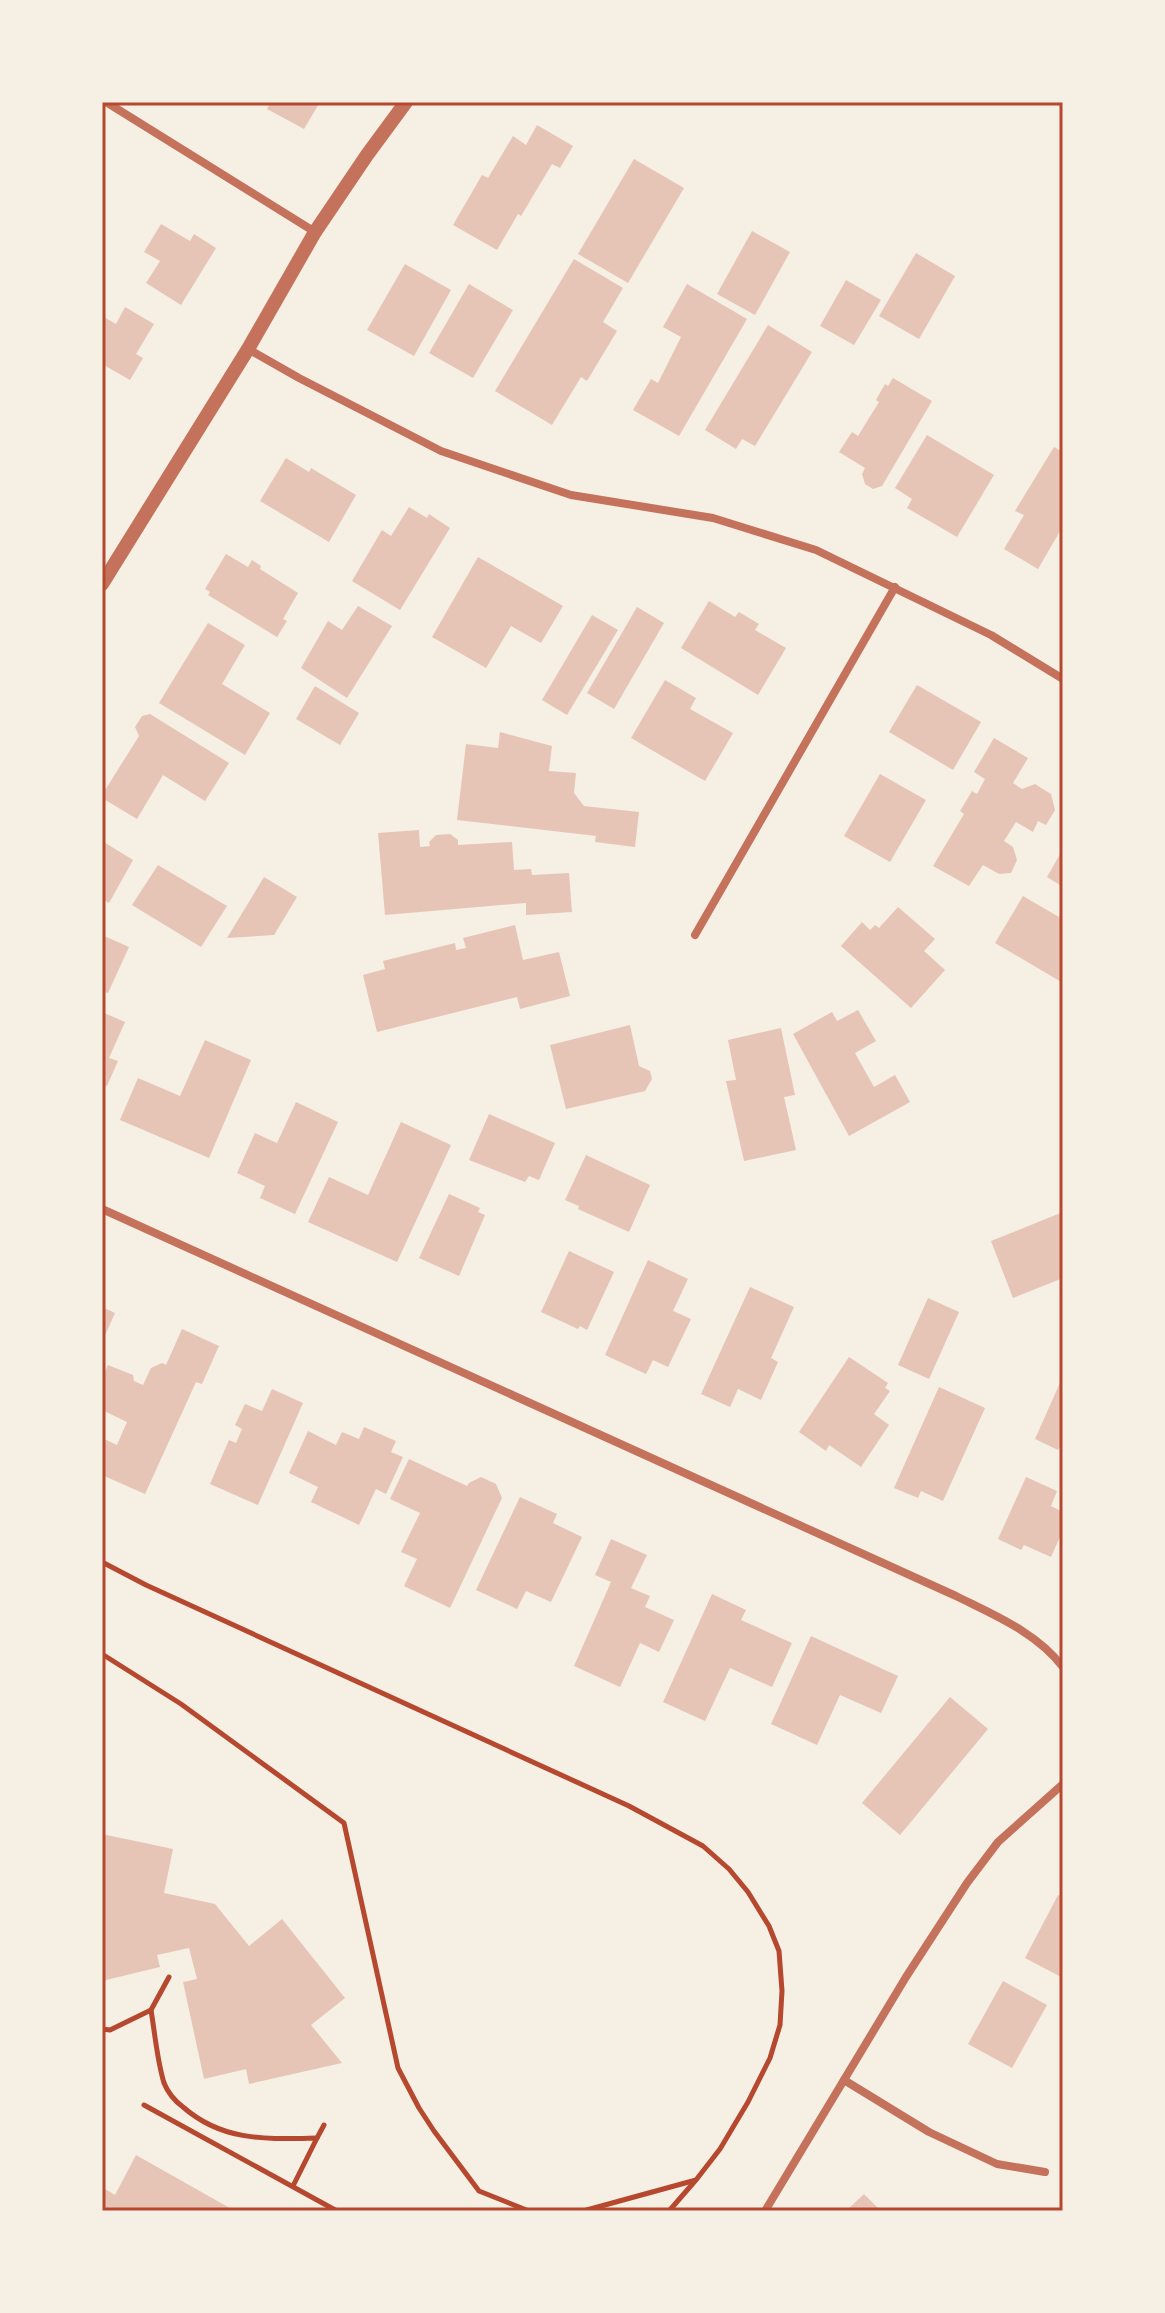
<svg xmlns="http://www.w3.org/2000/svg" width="1165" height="2313" viewBox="0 0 1165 2313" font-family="'IBM Plex Sans',sans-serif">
  <rect width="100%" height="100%" fill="#f6efe4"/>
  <g fill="#e6c5b7">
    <polygon points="265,102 320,102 304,129 267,109 269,105"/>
    <polygon points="537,125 573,146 560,168 552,164 521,216 518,214 497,250 453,225 482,175 488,178 513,136 526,145"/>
    <polygon points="634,159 684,188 628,283 578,254"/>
    <polygon points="161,224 190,241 194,234 216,248 181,305 146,283 160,261 144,252"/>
    <polygon points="752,231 790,252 755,315 717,294"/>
    <polygon points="916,253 955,276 919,339 879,316"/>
    <polygon points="574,259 623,288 603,322 617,331 587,381 581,377 552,425 495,391"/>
    <polygon points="405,264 451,290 414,356 367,330"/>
    <polygon points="846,280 881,300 854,345 820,326"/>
    <polygon points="469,284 513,310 473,378 429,353"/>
    <polygon points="687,284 747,319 679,436 633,410 651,379 658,383 681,337 663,327"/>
    <polygon points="125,307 154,324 136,354 143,358 130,380 102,364 102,316 116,324"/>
    <polygon points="768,325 812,352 755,446 742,439 736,449 705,430"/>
    <polygon points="893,378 932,401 882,486 873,489 865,484 862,474 865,468 839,452 852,432 858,436 879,402 876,400 885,384 888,386"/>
    <polygon points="927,435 994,475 957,537 907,508 912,499 895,488"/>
    <polygon points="1054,447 1063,452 1063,526 1038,569 1004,549 1024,515 1015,511"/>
    <polygon points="286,458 309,472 311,468 356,495 329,542 260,501"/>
    <polygon points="409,507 427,518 429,514 450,528 400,610 352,581 382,530 391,536"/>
    <polygon points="226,554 248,567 252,560 261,566 260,569 298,593 283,619 287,621 277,637 208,595 210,592 205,589"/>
    <polygon points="478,557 563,606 541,643 511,626 486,668 432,637"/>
    <polygon points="709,601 735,617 739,612 759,624 755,630 786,648 758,695 681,648"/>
    <polygon points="358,606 392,626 347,698 301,668 328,621 342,630"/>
    <polygon points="637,607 664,623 614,709 587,693"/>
    <polygon points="592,615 618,630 567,715 542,700"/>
    <polygon points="208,623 245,645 222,684 270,713 245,755 159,703"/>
    <polygon points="665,680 696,698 690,709 733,733 705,781 631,738"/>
    <polygon points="917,685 981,722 953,770 889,732"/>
    <polygon points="315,686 359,713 340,745 296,719"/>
    <polygon points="150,714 229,763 205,801 163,775 137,819 102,798 102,795 139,736 135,727 142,716"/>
    <polygon points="500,732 552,746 549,771 576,773 574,793 584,806 639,812 635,847 595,842 596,836 457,820 466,744 498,748"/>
    <polygon points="994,738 1028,758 1013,783 1022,789 1035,784 1051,794 1055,810 1046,825 1038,821 1033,832 1016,822 1004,841 1013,847 1017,860 1011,873 999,874 983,865 969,886 933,866 964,814 960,811 972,791 977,794 985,779 974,772"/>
    <polygon points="880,774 926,800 890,862 844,836"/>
    <polygon points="419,830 420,847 430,846 429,842 436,835 450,834 458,840 458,845 512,842 514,870 531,869 532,875 569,873 572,912 526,915 526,903 385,915 378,833"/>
    <polygon points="102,841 133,860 109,903 102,899"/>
    <polygon points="1063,849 1063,887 1047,877"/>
    <polygon points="158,865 227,906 201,947 132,905"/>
    <polygon points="264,877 297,897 274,935 227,938"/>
    <polygon points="1023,896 1059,917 1063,909 1063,983 995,943"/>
    <polygon points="898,907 935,939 924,951 945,970 911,1008 841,946 862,922 870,930 875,925 879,928"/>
    <polygon points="515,925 523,960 559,952 570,996 520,1009 517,997 377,1032 363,975 385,969 383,961 455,943 456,950 466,948 463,938"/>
    <polygon points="102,935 129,947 108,993 102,991"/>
    <polygon points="858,1010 876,1041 855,1053 874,1087 895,1075 910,1102 849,1136 793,1034 832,1012 837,1021"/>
    <polygon points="102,1012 125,1022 109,1058 118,1061 107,1086 102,1084"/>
    <polygon points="630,1025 639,1066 650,1071 652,1079 645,1091 566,1109 550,1045"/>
    <polygon points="781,1028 795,1095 784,1097 796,1150 744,1161 726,1081 736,1080 728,1040"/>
    <polygon points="205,1040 251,1060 209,1158 120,1120 138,1078 180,1096"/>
    <polygon points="296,1102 338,1122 295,1214 260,1198 265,1186 237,1173 255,1133 277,1143"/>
    <polygon points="489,1114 555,1143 539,1180 529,1176 525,1182 469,1160"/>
    <polygon points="401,1122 451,1145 397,1262 308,1222 329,1177 368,1195"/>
    <polygon points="586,1155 650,1185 629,1232 578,1209 579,1206 565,1200"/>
    <polygon points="449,1194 480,1208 478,1212 485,1215 459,1276 419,1258"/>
    <polygon points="1063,1212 1063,1278 1013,1298 991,1241"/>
    <polygon points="569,1251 614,1272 587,1330 580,1326 578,1329 541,1312"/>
    <polygon points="648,1260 688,1279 673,1311 691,1319 668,1367 653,1360 646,1374 605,1355"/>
    <polygon points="750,1287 794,1307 771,1358 778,1362 761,1400 738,1389 730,1407 701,1394"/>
    <polygon points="928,1298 959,1312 929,1379 898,1365"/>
    <polygon points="102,1307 115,1313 102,1342"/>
    <polygon points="182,1329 219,1346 202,1384 196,1382 145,1494 102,1475 102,1438 117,1445 127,1422 102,1410 102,1378 108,1365 133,1375 134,1381 143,1385 151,1368 162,1363 166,1365"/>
    <polygon points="849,1357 888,1383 885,1388 890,1391 874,1414 889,1425 861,1467 829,1445 826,1451 799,1432"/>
    <polygon points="1063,1376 1063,1446 1061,1445 1058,1450 1035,1439"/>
    <polygon points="939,1387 985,1408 943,1501 921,1491 918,1498 894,1488"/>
    <polygon points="272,1389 303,1403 258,1505 210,1484 229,1440 236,1443 242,1429 235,1425 245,1404 262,1411"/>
    <polygon points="364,1427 396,1441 391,1452 403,1457 386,1494 376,1489 359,1525 311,1502 318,1487 289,1473 308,1431 336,1445 342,1432 359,1439"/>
    <polygon points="409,1459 467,1486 469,1483 481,1477 496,1484 502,1498 450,1608 404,1586 417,1559 401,1552 420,1513 390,1499"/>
    <polygon points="1026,1477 1057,1491 1051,1506 1063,1512 1063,1530 1051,1557 1024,1545 1021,1550 998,1539"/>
    <polygon points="520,1497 557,1514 553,1523 582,1537 551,1602 526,1591 517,1609 476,1590"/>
    <polygon points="611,1539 647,1555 631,1588 650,1596 645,1607 674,1620 659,1652 640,1643 620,1687 574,1666 611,1582 595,1575"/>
    <polygon points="712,1594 746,1610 741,1620 792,1643 772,1687 730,1668 705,1721 663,1702"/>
    <polygon points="811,1636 898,1676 881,1713 840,1695 817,1745 771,1724"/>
    <polygon points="950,1697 988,1729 900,1835 862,1803"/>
    <polygon points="102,1834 173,1849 164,1893 215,1904 249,1946 282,1919 345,1998 311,2025 342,2063 249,2084 246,2069 204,2079 183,1982 197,1979 189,1948 157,1955 160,1967 102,1981"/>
    <polygon points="1058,1895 1063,1897 1063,1978 1025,1958"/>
    <polygon points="1003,1981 1047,2005 1012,2068 968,2044"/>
    <polygon points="136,2155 235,2211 102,2211 102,2187 115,2195"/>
    <polygon points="864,2194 881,2211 846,2211"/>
  </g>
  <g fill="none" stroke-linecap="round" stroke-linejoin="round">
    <g stroke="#b5482f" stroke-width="5">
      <polyline points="102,1562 146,1585 629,1806 703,1846 729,1869 748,1892 769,1926 779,1951 782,1991 780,2025 770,2058 748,2102 720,2149 696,2180 583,2211"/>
      <polyline points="102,1654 181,1704 344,1823 398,2068 419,2108 434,2131 479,2191 529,2211"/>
      <path d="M 151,2010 C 155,2034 157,2060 164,2083 C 168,2093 175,2101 183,2107 C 223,2142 267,2139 317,2138 L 293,2186"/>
      <polyline points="102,2029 110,2030 151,2010 169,1977"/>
      <polyline points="144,2105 337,2211"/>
      <polyline points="317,2138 324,2125"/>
      <polyline points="669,2211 695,2181"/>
    </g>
    <g stroke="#c5725c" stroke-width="8">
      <polyline points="106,102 315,232"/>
      <polyline points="248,349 299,378 441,451 571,495 713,518 816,550 991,635 1063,679"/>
      <polyline points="695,935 895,587"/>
      <path d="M 102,1209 L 956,1596 C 994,1615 1036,1632 1063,1667"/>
      <polyline points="844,2080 929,2132 997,2164 1045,2172"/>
      <polyline points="765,2211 906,1977 967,1883 998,1842 1063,1784"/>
    </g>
    <polyline stroke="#c5725c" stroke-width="14" points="102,584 248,349 315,232 367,155 406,102"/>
  </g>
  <rect width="1165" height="2313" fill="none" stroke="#f6efe4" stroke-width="208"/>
  <rect x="104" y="104" width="957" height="2105" fill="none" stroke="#b5482f" stroke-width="3"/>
</svg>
